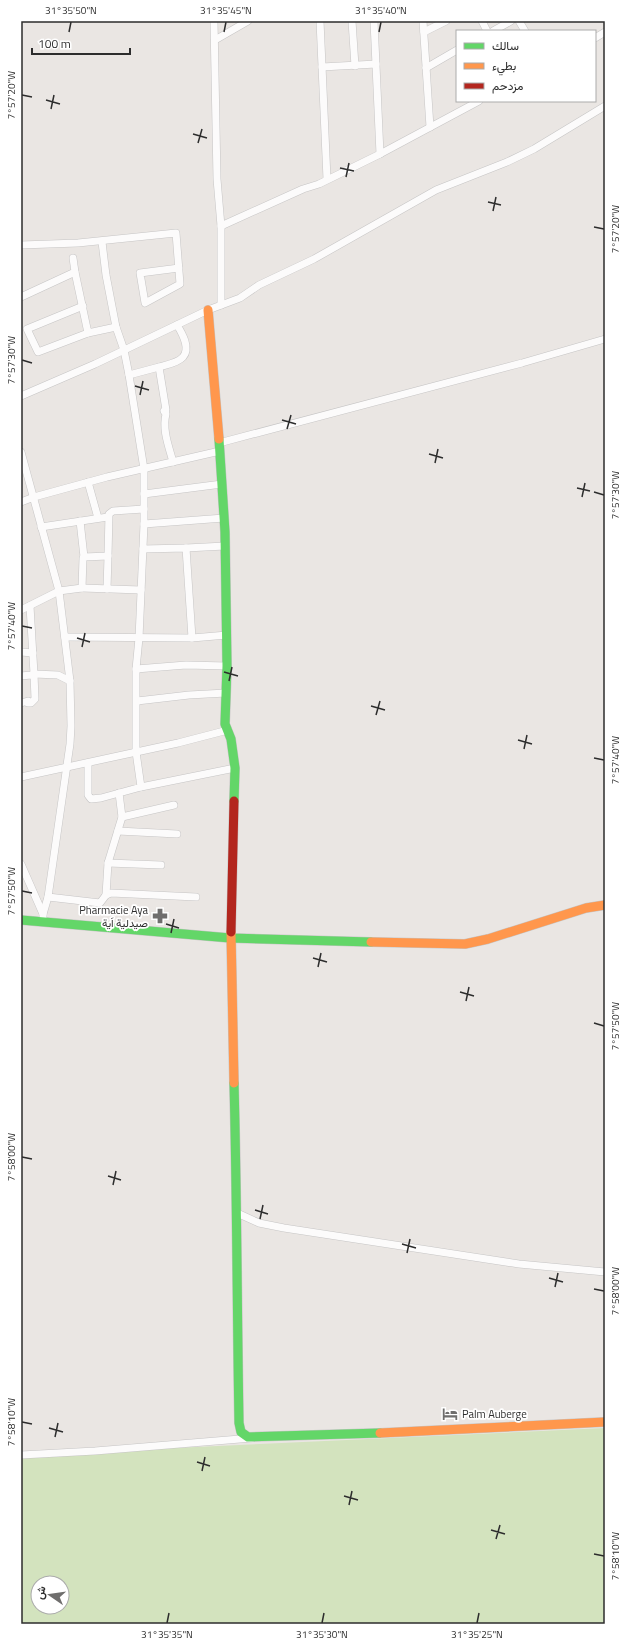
<svg xmlns="http://www.w3.org/2000/svg" width="626" height="1645" viewBox="0 0 626 1645" font-family="'Titillium Web',Vazirmatn,sans-serif">
  <rect width="100%" height="100%" fill="#eae6e3"/>
  <path fill="#d3e3be" fill-rule="evenodd" d="M 605,1428 L 605,1624 L 21,1624 L 21,1455 ZM 38,1583 L 62,1583 L 62,1607 L 38,1607 Z"/>
  <g fill="none" stroke-linecap="round" stroke-linejoin="round">
    <g stroke="#c6c5c5" stroke-width="8">
      <g id="street">
        <polyline points="214,21 217,179 221,226 303,189 319,184 380,154 479,101"/>
        <polyline points="320,21 327,179"/>
        <polyline points="352,21 355,66"/>
        <polyline points="374,21 380,154"/>
        <polyline points="423,21 430,127"/>
        <polyline points="482,21 487,31"/>
        <polyline points="519,21 525,31"/>
        <polyline points="493,31 511,21"/>
        <polyline points="424,32 446,21"/>
        <polyline points="595,38 605,32"/>
        <polyline points="215,40 248,21"/>
        <polyline points="322,67 376,64"/>
        <polyline points="426,68 457,50"/>
        <polyline points="21,245 78,243 176,233 180,284 145,303 140,273 179,268"/>
        <polyline points="75,272 88,333 116,327"/>
        <polyline points="21,297 75,272 73,258"/>
        <polyline points="221,305 221,226"/>
        <polyline points="83,306 27,329 38,352 88,333"/>
        <path d="M 159,367 C 166,365 178,363 183,357 C 191,348 182,333 177,325"/>
        <path d="M 129,375 L 159,367 L 166,410 L 164,411 L 166,414 C 162,430 169,447 173,462"/>
        <polyline points="21,396 95,364 208,310 240,298 259,285 314,259 436,190 507,162 534,149 605,106"/>
        <polyline points="219,443 522,363 605,339"/>
        <polyline points="21,452 59,591 70,681 71,726 70,744 48,897 43,914 43,921"/>
        <polyline points="88,482 98,518"/>
        <polyline points="144,494 222,484"/>
        <polyline points="21,502 34,497 107,477 220,451"/>
        <polyline points="80,521 84,557"/>
        <polyline points="144,524 224,518"/>
        <polyline points="41,527 108,517"/>
        <polyline points="186,548 225,546"/>
        <polyline points="82,588 141,590"/>
        <polyline points="107,589 108,556"/>
        <polyline points="30,606 34,674 58,675 70,681"/>
        <polyline points="21,610 59,591 82,588 83,558 84,557 108,556 109,514 113,511 144,509"/>
        <polyline points="65,637 192,638 186,548 143,549"/>
        <polyline points="192,638 227,635"/>
        <polyline points="21,652 33,653"/>
        <polyline points="136,669 186,665 227,666"/>
        <polyline points="21,676 31,675 34,674 35,699 31,703 28,703 28,701 21,703"/>
        <polyline points="137,701 189,695 226,693"/>
        <polyline points="88,763 88,795 91,799 101,798 141,787 136,752 136,669 139,638 144,524 144,469 129,375 124,350 116,327 106,275 102,242"/>
        <polyline points="21,777 178,743 228,730"/>
        <polyline points="141,787 235,768"/>
        <polyline points="122,817 174,805"/>
        <polyline points="118,831 177,834"/>
        <polyline points="108,863 161,865"/>
        <polyline points="21,864 43,914"/>
        <polyline points="106,895 108,863 122,817 119,793"/>
        <polyline points="48,897 100,903 106,895 111,893 196,897"/>
        <polyline points="237,1213 259,1223 284,1228 519,1264 605,1272"/>
        <polyline points="21,1455 95,1451 252,1438"/>
      </g>
    </g>
    <g stroke="#c6c5c5" stroke-width="10">
      <g id="fast">
        <polyline points="219,439 225,532 227,666 225,724 231,739 235,768 234,801"/>
        <polyline points="21,920 230,938 371,942"/>
        <path d="M 234,1083 C 237,1196 237,1310 239,1423 L 241,1432 L 248,1437 L 380,1433"/>
      </g>
    </g>
    <g stroke="#c6c5c5" stroke-width="10">
      <g id="slow">
        <polyline points="208,310 219,439"/>
        <polyline points="231,932 234,1083"/>
        <polyline points="371,942 465,944 488,939 586,908 605,905"/>
        <polyline points="380,1433 605,1422"/>
      </g>
    </g>
    <g stroke="#c6c5c5" stroke-width="10">
      <polyline id="jam" points="231,932 234,801"/>
    </g>
    <use href="#street" stroke="#fcfbfb" stroke-width="7"/>
    <use href="#fast" stroke="#63d668" stroke-width="9"/>
    <use href="#slow" stroke="#ff974d" stroke-width="9"/>
    <use href="#jam" stroke="#b3261e" stroke-width="9"/>
  </g>
  <path fill="none" stroke="#2d2d2d" stroke-width="1.5" d="M 69,32 L 71,22M 224,32 L 226,22M 379,32 L 381,22M 22,95 L 32,97M 46,100 L 60,104M 51,109 L 54,95M 193,134 L 207,138M 198,143 L 202,129M 340,168 L 354,171M 346,177 L 349,163M 488,202 L 501,205M 493,211 L 496,197M 594,227 L 604,229M 22,360 L 32,363M 135,386 L 149,390M 140,395 L 143,381M 282,420 L 296,424M 287,429 L 291,415M 429,454 L 443,458M 435,463 L 438,449M 577,488 L 590,491M 594,492 L 604,495M 582,497 L 585,483M 22,626 L 32,628M 77,638 L 90,642M 82,647 L 85,633M 224,672 L 238,676M 229,681 L 232,667M 371,706 L 385,710M 376,715 L 380,701M 518,740 L 532,744M 524,749 L 527,735M 594,758 L 604,760M 22,891 L 32,893M 166,924 L 179,928M 171,933 L 174,919M 313,958 L 327,962M 318,967 L 321,953M 460,992 L 474,996M 466,1001 L 469,987M 594,1023 L 604,1026M 22,1157 L 32,1159M 108,1176 L 121,1180M 113,1185 L 116,1171M 255,1210 L 268,1214M 260,1219 L 263,1205M 402,1244 L 416,1248M 407,1253 L 410,1239M 549,1278 L 563,1282M 555,1287 L 558,1273M 594,1289 L 604,1291M 22,1422 L 32,1424M 49,1428 L 63,1432M 55,1437 L 58,1423M 197,1462 L 210,1466M 202,1471 L 205,1457M 344,1496 L 358,1500M 349,1505 L 352,1491M 491,1530 L 505,1534M 496,1539 L 500,1525M 594,1554 L 604,1556M 167,1623 L 169,1613M 322,1623 L 324,1613M 477,1623 L 479,1613"/>
  <defs>
    <g id="pharmacy-bare" transform="scale(1.2)"><path d="M-2-6h4v4h4v4h-4v4h-4v-4h-4v-4h4Z" fill="#6f6e6d" stroke="#fff" stroke-width="2.5" paint-order="stroke"/></g>
    <g id="hotel-bare" transform="scale(1.2)"><path d="M-6-4.5h1.5V1H6V5H4.5V3h-9V5H-6ZM-4 0a1.8 1.8 0 1 1 3.6 0ZM.5 0V-2.5h3Q6-2.5 6 0Z" fill="#6f6e6d" stroke="#fff" stroke-width="2.5" paint-order="stroke"/></g>
  </defs>
  <g fill-rule="evenodd">
    <use href="#pharmacy-bare" x="160" y="916"/>
    <use href="#hotel-bare" x="450" y="1414"/>
  </g>
  <g text-anchor="middle" stroke-width="3.5" stroke-linejoin="round" paint-order="stroke">
    <g font-size="11" fill="#2d2d2d" stroke="#fff" text-anchor="end">
      <text x="148" y="914">Pharmacie Aya<tspan x="148" dy="13">صيدلية اَية</tspan></text>
      <text x="462" y="1418" text-anchor="start">Palm Auberge</text>
    </g>
  </g>
  <rect width="626" height="1645" fill="none" stroke="#ffffff" stroke-width="44"/>
  <rect x="456" y="30" width="140" height="72" fill="#ffffff" stroke="#ababab"/>
  <rect x="464" y="43" width="20" height="6" fill="#63d668" stroke="#ababab"/>
  <text x="492" y="50" font-size="12" fill="#2d2d2d">سالك</text>
  <rect x="464" y="63" width="20" height="6" fill="#ff974d" stroke="#ababab"/>
  <text x="492" y="70" font-size="12" fill="#2d2d2d">بطيء</text>
  <rect x="464" y="83" width="20" height="6" fill="#b3261e" stroke="#ababab"/>
  <text x="492" y="90" font-size="12" fill="#2d2d2d">مزدحم</text>
  <g transform="translate(50 1595) rotate(283)"><circle r="19" fill="#ffffff" stroke="#ababab"/>
  <path d="M0-3L7 15L0 10L-7 15Z" fill="#6f6e6d"/>
  <text y="-6" font-size="11" font-weight="bold" text-anchor="middle" fill="#2d2d2d">ش</text>
  </g>
  <path d="M32 48v6h98v-6" fill="none" stroke="#2d2d2d" stroke-width="2"/>
  <text x="38" y="48" font-size="12" fill="#2d2d2d" stroke="#ffffff" stroke-width="3" paint-order="stroke">100 m</text>
  <rect x="22" y="22" width="582" height="1601" fill="none" stroke="#2d2d2d" stroke-width="1.5"/>
  <g font-size="10" text-anchor="middle" fill="#2d2d2d">
    <text x="71" y="14">31°35'50"N</text>
    <text x="226" y="14">31°35'45"N</text>
    <text x="381" y="14">31°35'40"N</text>
    <text transform="translate(11 95) rotate(-90)" y="4">7°57'20"W</text>
    <text transform="translate(615 229) rotate(-90)" y="4">7°57'20"W</text>
    <text transform="translate(11 360) rotate(-90)" y="4">7°57'30"W</text>
    <text transform="translate(615 495) rotate(-90)" y="4">7°57'30"W</text>
    <text transform="translate(11 626) rotate(-90)" y="4">7°57'40"W</text>
    <text transform="translate(615 760) rotate(-90)" y="4">7°57'40"W</text>
    <text transform="translate(11 891) rotate(-90)" y="4">7°57'50"W</text>
    <text transform="translate(615 1026) rotate(-90)" y="4">7°57'50"W</text>
    <text transform="translate(11 1157) rotate(-90)" y="4">7°58'00"W</text>
    <text transform="translate(615 1291) rotate(-90)" y="4">7°58'00"W</text>
    <text transform="translate(11 1422) rotate(-90)" y="4">7°58'10"W</text>
    <text transform="translate(615 1556) rotate(-90)" y="4">7°58'10"W</text>
    <text x="167" y="1638">31°35'35"N</text>
    <text x="322" y="1638">31°35'30"N</text>
    <text x="477" y="1638">31°35'25"N</text>
  </g>
</svg>
